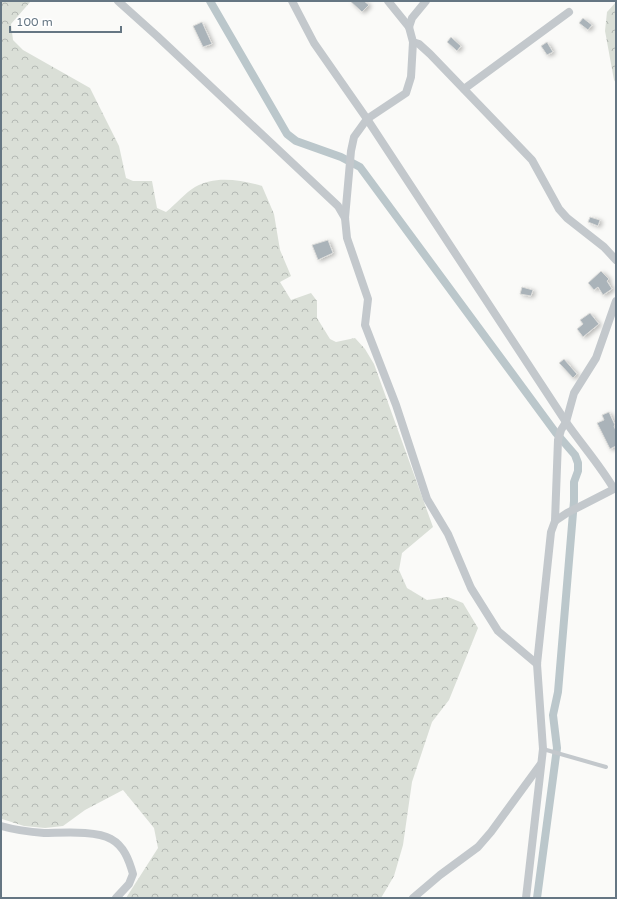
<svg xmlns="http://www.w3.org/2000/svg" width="617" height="899" viewBox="0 0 617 899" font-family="'Varela Round',sans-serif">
  <defs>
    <pattern id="forest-crowns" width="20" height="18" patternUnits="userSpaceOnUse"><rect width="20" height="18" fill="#dadfd7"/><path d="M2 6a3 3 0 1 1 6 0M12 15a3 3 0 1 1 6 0" fill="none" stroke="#b4b9b4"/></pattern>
    <filter id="shadow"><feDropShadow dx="2.5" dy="1.5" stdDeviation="2" flood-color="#0004"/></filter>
  </defs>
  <rect width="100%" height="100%" fill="#fafaf8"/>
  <g fill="url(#forest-crowns)">
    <path d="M 1,1 L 31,1 L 11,24 L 13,40 L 23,50 L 90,88 L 119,146 L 126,178 L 133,181 L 152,181 L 157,208 L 166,212 C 176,204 185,193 195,187 C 215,175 241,180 262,186 L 274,214 L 280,250 L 291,276 L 280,282 L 291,300 L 311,293 L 317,301 L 317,318 L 330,339 L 336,342 L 355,338 L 365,349 L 374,364 L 433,527 L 402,553 L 399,570 L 407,588 L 427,600 L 448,597 L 463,603 L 478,628 L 449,700 L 432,722 L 412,782 L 403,845 L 394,876 L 381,898 L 126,898 L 158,848 L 154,828 L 123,790 L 85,810 L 63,826 L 45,828 L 24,826 L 2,819 Z"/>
    <polygon points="616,2 616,83 614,80 605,31 607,12"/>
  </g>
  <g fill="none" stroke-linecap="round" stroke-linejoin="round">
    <polyline stroke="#bbc7cb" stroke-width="8" points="210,1 287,134 296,141 341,157 360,167 556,433 575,455 578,463 578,471 574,482 574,501 558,692 553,715 557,748 537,898"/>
  </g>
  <g fill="#aab3b9" stroke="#dcdcda" filter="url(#shadow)">
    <polygon points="350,1 364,1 369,5 362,12"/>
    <polygon points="583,18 592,25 588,30 579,23"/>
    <polygon points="202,22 212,44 203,47 193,26"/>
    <polygon points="451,37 461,46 457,51 447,42"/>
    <polygon points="547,42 553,52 547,55 541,46"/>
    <polygon points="590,217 600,220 598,226 588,222"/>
    <polygon points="328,240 333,253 318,260 312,245"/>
    <polygon points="601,271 609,279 607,281 612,289 603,295 598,287 594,290 588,283"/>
    <polygon points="522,287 533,290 531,296 520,294"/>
    <polygon points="590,313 599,324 583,337 577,329 583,324 580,320"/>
    <polygon points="564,359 577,374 573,378 559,363"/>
    <polygon points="609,412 615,425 614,426 616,431 616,446 610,449 597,423 604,420 602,415"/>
  </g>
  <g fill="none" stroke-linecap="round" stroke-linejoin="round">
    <polyline stroke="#c3c8cc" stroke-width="4" points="543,749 606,767"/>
    <g stroke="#c3c8cc" stroke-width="8">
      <polyline points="118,1 157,36 338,206 345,218"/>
      <path d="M 292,1 L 314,43 L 367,119 L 566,422 C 582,445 600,465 614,489 L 616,489"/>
      <polyline points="388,1 409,27"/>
      <polyline points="426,1 412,18 409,27 413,42 419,44 430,54 532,160 559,209 567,218 604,247 616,260"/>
      <polyline points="413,42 411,77 406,93 367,119 354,137 351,151 345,218 347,238 368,299 365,325 396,405 427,499 448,534 471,588 498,631 537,664"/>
      <polyline points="464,89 569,12"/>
      <polyline points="555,521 558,440 561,430 566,422 574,393 596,358 616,301"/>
      <path d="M 1,826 C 15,830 29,832 44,833 C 61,833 96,830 111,839 C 124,846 129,860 133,874 L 129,884 L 116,898"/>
      <polyline points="413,898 440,875 478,847 491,832 540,765"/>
      <polyline points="526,898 543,749 537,664 551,532 555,521 567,513 614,489"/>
    </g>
  </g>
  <rect width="617" height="899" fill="none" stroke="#657683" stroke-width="4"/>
  <path d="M10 26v6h111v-6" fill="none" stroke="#657683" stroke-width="2"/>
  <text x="16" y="26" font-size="12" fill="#657683" stroke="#ffffff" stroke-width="3" paint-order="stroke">100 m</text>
</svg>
